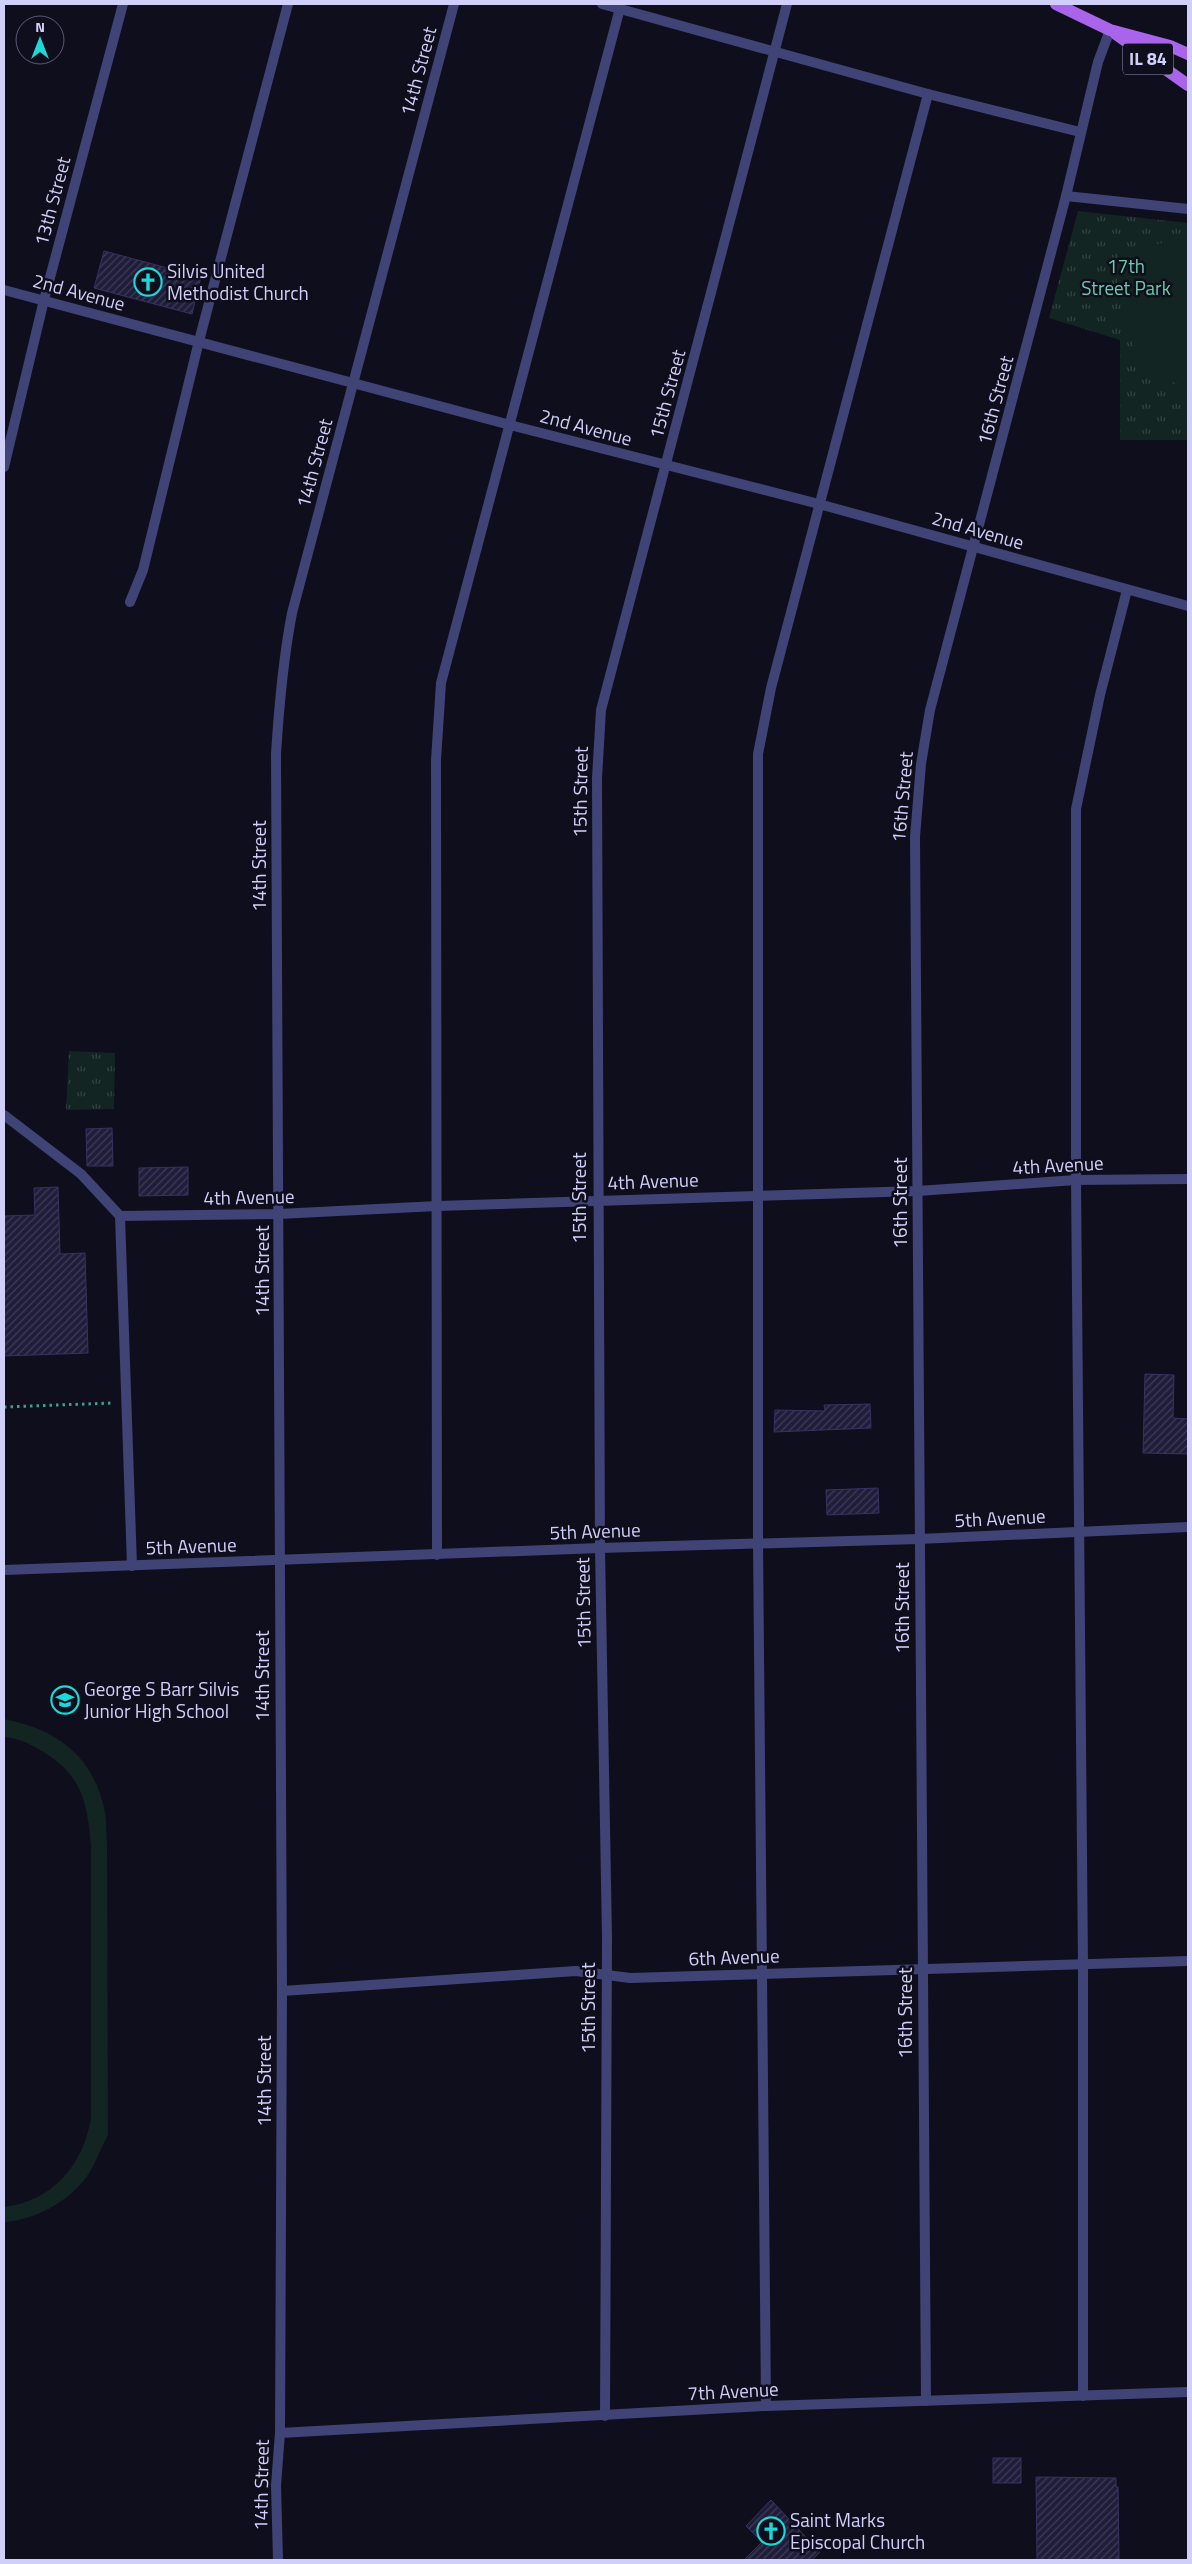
<svg xmlns="http://www.w3.org/2000/svg" width="1192" height="2564" viewBox="0 0 1192 2564" font-family="'Titillium Web',sans-serif">
  <defs>
    <pattern id="park-tufts" width="24" height="20" patternUnits="userSpaceOnUse" patternTransform="scale(1.25)"><rect width="24" height="20" fill="#122522"/><path d="M3 7l-1-3M5 7V3M7 7l1-3M15 17l-1-3M17 17v-4M19 17l1-3" fill="none" stroke="#334443"/></pattern>
    <pattern id="building-hatch" width="6" height="6" patternUnits="userSpaceOnUse" patternTransform="scale(1.25)"><rect width="6" height="6" fill="#1f1d3a"/><path d="M-1 1l2-2M0 6l6-6M5 7l2-2" fill="none" stroke="#3e3d57"/></pattern>
  </defs>
  <rect width="100%" height="100%" fill="#0f0e1c"/>
  <g fill="url(#park-tufts)">
    <polygon points="1078,211 1188,223 1188,440 1120,440 1120,340 1049,318"/>
    <polygon points="69,1051 115,1053 114,1109 66,1110"/>
  </g>
  <g fill="#122522">
    <path d="M 1188,237 L 1188,389 L 1144,368 C 1124,329 1115,297 1118,253 Z"/>
    <path d="M 4,1719 C 55,1729 92,1754 104,1808 C 107,1819 106,1831 107,1843 L 108,2135 C 102,2146 97,2159 91,2170 C 74,2199 37,2220 4,2222 L 4,2207 C 53,2201 83,2165 91,2118 L 91,1846 C 87,1801 82,1774 40,1750 C 29,1743 17,1738 4,1737 Z"/>
  </g>
  <g fill="url(#building-hatch)" stroke="#363264">
    <polygon points="104,251 201,277 192,314 94,288"/>
    <polygon points="112,1128 113,1166 87,1166 86,1129"/>
    <polygon points="188,1167 188,1195 139,1196 139,1168"/>
    <polygon points="58,1187 60,1254 85,1253 88,1353 4,1356 4,1216 35,1215 34,1188"/>
    <polygon points="1145,1374 1174,1375 1173,1418 1188,1419 1188,1454 1143,1453"/>
    <polygon points="870,1404 871,1428 774,1432 775,1410 825,1411 824,1405"/>
    <polygon points="878,1488 879,1513 827,1515 826,1490"/>
    <rect x="993" y="2458" width="28" height="25"/>
    <polygon points="1036,2477 1116,2478 1116,2487 1118,2487 1119,2560 1037,2560"/>
    <polygon points="771,2500 820,2552 812,2560 744,2560 762,2542 746,2526"/>
  </g>
  <g fill="none" stroke-linecap="round" stroke-linejoin="round">
    <polyline stroke="#3ca08f" stroke-width="3" stroke-dasharray="2.5 4" stroke-linecap="butt" points="4,1407 113,1403"/>
    <g stroke="#3f4375" stroke-width="10">
      <polyline points="602,4 928,94 1080,132"/>
      <polyline points="1066,196 1188,209"/>
      <polyline points="130,602 143,570 199,341 288,4"/>
      <polyline points="4,1115 81,1174 120,1216 132,1566"/>
      <polyline points="437,1555 436,760 441,683 620,8"/>
      <polyline points="1083,2396 1083,1965 1076,1180 1076,809 1100,695 1127,590"/>
      <polyline points="766,2406 758,1543 758,754 771,688 928,94"/>
    </g>
    <g stroke="#3f4375" stroke-width="10">
      <polyline points="4,290 510,425 819,504 1188,606"/>
      <polyline points="4,467 44,300 123,4"/>
      <polyline points="120,1216 279,1214 437,1206 918,1191 1076,1180 1188,1179"/>
      <polyline points="4,1570 600,1548 919,1539 1188,1527"/>
      <polyline points="282,1991 576,1971 630,1978 1188,1961"/>
      <polyline points="926,2401 915,837 921,764 930,710 1066,196 1098,62 1110,30"/>
      <polyline points="605,2416 607,1937 600,1548 597,778 601,710 787,4"/>
      <polyline points="280,2433 766,2406 1188,2392"/>
      <path d="M 278,2560 L 276,2485 L 280,2433 L 282,1991 L 276,754 C 279,706 283,660 292,613 L 454,4"/>
    </g>
    <g stroke="#aa64eb" stroke-width="12">
      <polyline points="1056,4 1110,30 1170,46 1188,54"/>
      <polyline points="1116,34 1188,85"/>
    </g>
  </g>
  <defs>
    <g id="church-ring" transform="scale(1.4375)"><circle r="9.5" fill="#0f0e1c" stroke="#1cd8d6" stroke-width="1.5"/><path d="M-1.2-6h2.4v3.5h3.3v2.4h-3.3V6h-2.4V-.1h-3.3v-2.4h3.3Z" fill="#1cd8d6"/></g>
    <g id="school-ring" transform="scale(1.4375)"><circle r="9.5" fill="#0f0e1c" stroke="#1cd8d6" stroke-width="1.5"/><path d="M0-5L7-2L0 1L-7-2ZM-4 1L0 2.5L4 1V4Q0 6-4 4Z" fill="#1cd8d6"/></g>
  </defs>
  <g fill-rule="evenodd">
    <use href="#church-ring" x="148" y="282"/>
    <use href="#school-ring" x="65" y="1700"/>
    <use href="#church-ring" x="771" y="2531"/>
  </g>
  <g text-anchor="middle" stroke-width="5" stroke-linejoin="round" paint-order="stroke">
    <rect fill="#0f0e1c" stroke="#9695b7" stroke-width="1" x="1123" y="43.5" width="50" height="31" rx="4"/>
    <g font-size="18" font-weight="bold" fill="#d0cff9">
      <text x="1148" y="65">IL 84</text>
    </g>
    <g font-size="19" fill="#d0cff9" stroke="#0f0e1c">
      <text transform="translate(418 71) rotate(-75)" y="7">14th Street</text>
      <text transform="translate(52 201) rotate(-75)" y="7">13th Street</text>
      <text transform="translate(79 292) rotate(15)" y="7">2nd Avenue</text>
      <text transform="translate(667 394) rotate(-75)" y="7">15th Street</text>
      <text transform="translate(995 400) rotate(-75)" y="7">16th Street</text>
      <text transform="translate(586 427) rotate(15)" y="7">2nd Avenue</text>
      <text transform="translate(314 463) rotate(-75)" y="7">14th Street</text>
      <text transform="translate(978 530) rotate(16)" y="7">2nd Avenue</text>
      <text transform="translate(580 792) rotate(-89)" y="7">15th Street</text>
      <text transform="translate(902 797) rotate(-85)" y="7">16th Street</text>
      <text transform="translate(259 866) rotate(-90)" y="7">14th Street</text>
      <text transform="translate(1058 1165) rotate(-3)" y="7">4th Avenue</text>
      <text transform="translate(653 1181) rotate(-2)" y="7">4th Avenue</text>
      <text transform="translate(249 1197) rotate(-1)" y="7">4th Avenue</text>
      <text transform="translate(579 1198) rotate(-90)" y="7">15th Street</text>
      <text transform="translate(900 1203) rotate(-90)" y="7">16th Street</text>
      <text transform="translate(262 1271) rotate(-90)" y="7">14th Street</text>
      <text transform="translate(1000 1518) rotate(-3)" y="7">5th Avenue</text>
      <text transform="translate(595 1531) rotate(-2)" y="7">5th Avenue</text>
      <text transform="translate(191 1546) rotate(-2)" y="7">5th Avenue</text>
      <text transform="translate(583 1603) rotate(-91)" y="7">15th Street</text>
      <text transform="translate(902 1608) rotate(-90)" y="7">16th Street</text>
      <text transform="translate(262 1676) rotate(-90)" y="7">14th Street</text>
      <text transform="translate(734 1957) rotate(-2)" y="7">6th Avenue</text>
      <text transform="translate(588 2008) rotate(-90)" y="7">15th Street</text>
      <text transform="translate(905 2013) rotate(-90)" y="7">16th Street</text>
      <text transform="translate(264 2081) rotate(-90)" y="7">14th Street</text>
      <text transform="translate(733 2391) rotate(-3)" y="7">7th Avenue</text>
      <text transform="translate(261 2485) rotate(-89)" y="7">14th Street</text>
    </g>
    <g font-size="19" fill="#66cea9" stroke="#0f0e1c">
      <text x="1126" y="273">17th<tspan x="1126" dy="22">Street Park</tspan></text>
    </g>
    <g font-size="19" fill="#d0cff9" stroke="#0f0e1c" text-anchor="start">
      <text x="167" y="278">Silvis United<tspan x="167" dy="22">Methodist Church</tspan></text>
      <text x="84" y="1696">George S Barr Silvis<tspan x="84" dy="22">Junior High School</tspan></text>
      <text x="790" y="2527">Saint Marks<tspan x="790" dy="22">Episcopal Church</tspan></text>
    </g>
  </g>
  <rect width="1192" height="2564" fill="none" stroke="#d0cff9" stroke-width="10"/>
  <g transform="translate(40 40)"><circle r="24" fill="#0f0e1c" stroke="#5c5b74"/>
  <path d="M0-4L9 19L0 12L-9 19Z" fill="#1cd8d6"/>
  <text y="-8" font-size="14" font-weight="bold" text-anchor="middle" fill="#d0cff9">N</text>
  </g>
</svg>
